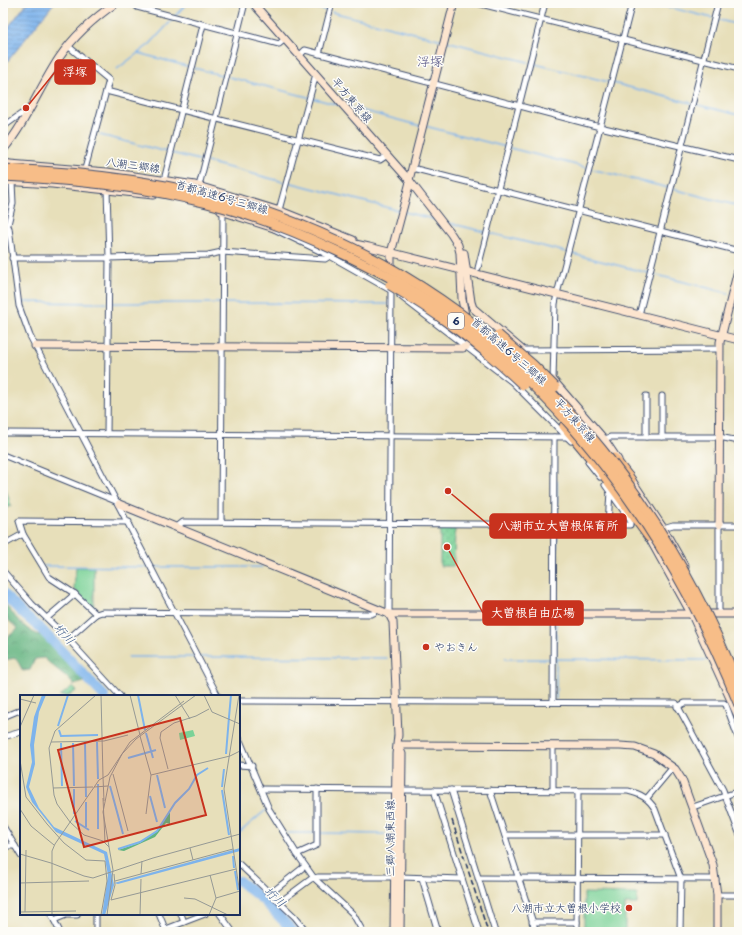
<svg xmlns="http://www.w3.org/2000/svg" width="742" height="935" viewBox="0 0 742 935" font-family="'Playpen Sans','Klee One',sans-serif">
  <defs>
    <pattern id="forest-crowns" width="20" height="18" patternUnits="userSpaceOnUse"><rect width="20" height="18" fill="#63b480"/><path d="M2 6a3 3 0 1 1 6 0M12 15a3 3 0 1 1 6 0" fill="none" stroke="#51936c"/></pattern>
    <pattern id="park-dots" width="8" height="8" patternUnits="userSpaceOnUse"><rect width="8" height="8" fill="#7ad297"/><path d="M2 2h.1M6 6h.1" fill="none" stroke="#63ab7e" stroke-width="1.8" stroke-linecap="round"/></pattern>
    <pattern id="water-rules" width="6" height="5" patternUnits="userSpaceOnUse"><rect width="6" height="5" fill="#7db3ec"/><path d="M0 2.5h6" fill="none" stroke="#6692c2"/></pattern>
  </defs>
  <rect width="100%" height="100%" fill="#fdfcf7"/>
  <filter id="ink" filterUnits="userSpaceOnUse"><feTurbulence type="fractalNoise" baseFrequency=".025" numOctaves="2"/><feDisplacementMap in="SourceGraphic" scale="8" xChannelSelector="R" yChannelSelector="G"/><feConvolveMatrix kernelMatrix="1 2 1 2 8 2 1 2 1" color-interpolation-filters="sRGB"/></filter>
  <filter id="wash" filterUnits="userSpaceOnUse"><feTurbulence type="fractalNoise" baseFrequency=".012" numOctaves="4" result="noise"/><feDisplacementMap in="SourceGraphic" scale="16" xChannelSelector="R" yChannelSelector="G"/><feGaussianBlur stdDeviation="0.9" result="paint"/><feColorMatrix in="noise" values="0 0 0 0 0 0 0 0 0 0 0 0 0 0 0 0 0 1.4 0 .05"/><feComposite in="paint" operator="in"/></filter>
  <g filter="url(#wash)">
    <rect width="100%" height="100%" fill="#e7dfba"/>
    <g fill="#7ad297" stroke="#4a807a">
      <polygon points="3,483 4,483 11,506 3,509"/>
      <polygon points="76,567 94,567 94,604 92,607 74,589"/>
      <polygon points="584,893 637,894 637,904 625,904 625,932 584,932"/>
    </g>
    <path fill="url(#forest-crowns)" stroke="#3f726f" d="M 3,602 C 13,614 27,634 44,636 L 84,682 L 74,685 C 65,674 54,668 44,658 L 35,659 L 30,670 L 23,671 L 16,658 L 3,660 L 3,648 L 7,646 L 4,640 L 18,629 L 3,615 Z"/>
    <g fill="url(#park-dots)" stroke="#4a807a">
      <polygon points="440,527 455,528 454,566 440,566"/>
      <polygon points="73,686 76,691 69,696 60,696"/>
    </g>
    <polygon fill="url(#water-rules)" stroke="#4c71a5" points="27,3 54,3 3,67 3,34"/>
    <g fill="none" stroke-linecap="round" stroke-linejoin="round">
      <g stroke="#7db3ec" stroke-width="1.5">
        <polyline points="295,3 328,11"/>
        <polyline points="652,3 712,18"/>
        <polyline points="332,12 442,40"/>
        <polyline points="175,16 187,3"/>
        <polyline points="716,19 739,25"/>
        <polyline points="446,41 528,62"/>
        <polyline points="138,53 190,67"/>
        <polyline points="531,63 609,82"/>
        <polyline points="194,68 225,76"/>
        <polyline points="117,69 150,44 173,19"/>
        <polyline points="229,77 339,105"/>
        <polyline points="613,83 691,103"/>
        <polyline points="694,104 739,115"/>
        <polyline points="349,107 421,126"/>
        <polyline points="425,126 506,147"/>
        <polyline points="100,135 203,161"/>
        <polyline points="510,148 588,168"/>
        <polyline points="207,162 284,182"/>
        <polyline points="591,169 669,188"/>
        <polyline points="288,182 401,211"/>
        <polyline points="673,189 739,206"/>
        <polyline points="404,212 437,220"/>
        <polyline points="445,222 566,252"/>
        <polyline points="569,253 728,293"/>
        <polyline points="22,302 106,303"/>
        <polyline points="110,303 220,303"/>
        <polyline points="224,303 388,304"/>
        <polyline points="557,523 557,481"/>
        <polyline points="44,566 148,567"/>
        <polyline points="152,567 262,567"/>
        <polyline points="556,611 557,527"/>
        <polyline points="128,657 196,657"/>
        <polyline points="200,657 387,658"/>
        <polyline points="505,659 551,659"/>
        <polyline points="555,659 709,660"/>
        <polyline points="731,660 739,660"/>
        <polyline points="556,699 556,617"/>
        <polyline points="239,833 266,810"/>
        <polyline points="287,833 315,833"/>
        <polyline points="318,833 385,834"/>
      </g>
      <g stroke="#7db3ec" stroke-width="10">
        <polyline points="3,593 22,613 42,630 104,696"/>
        <polyline points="239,881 263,900 294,932"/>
      </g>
    </g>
  </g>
  <g filter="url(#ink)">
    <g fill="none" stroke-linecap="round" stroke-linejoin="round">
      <g stroke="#3a496c" stroke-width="7">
        <g id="street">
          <polyline points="134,3 137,7 279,44 285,39"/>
          <polyline points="477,3 739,69"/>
          <polyline points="68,46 109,80 85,169"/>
          <polyline points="319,54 332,3"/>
          <polyline points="299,56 305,50 600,127 739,160"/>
          <polyline points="106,91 380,160 386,156"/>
          <polyline points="3,127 21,114 26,116"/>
          <polyline points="412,168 739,251"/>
          <polyline points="164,180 203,25"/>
          <polyline points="199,186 245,3"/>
          <polyline points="107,189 109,258 107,434"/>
          <polyline points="279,210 316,74"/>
          <polyline points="9,228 19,306 30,336 218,696"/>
          <polyline points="272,228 330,256 392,291"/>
          <polyline points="3,246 13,203 12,182"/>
          <polyline points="12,258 109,258 208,255 222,252 325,259 330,256"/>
          <polyline points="478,268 545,3"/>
          <polyline points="400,296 512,382 571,441"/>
          <polyline points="639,315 718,3"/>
          <polyline points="522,350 719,349"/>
          <polyline points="553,380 555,304 557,294 632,3"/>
          <polyline points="646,396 646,437"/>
          <polyline points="3,433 567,437"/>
          <polyline points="662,437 662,396"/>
          <polyline points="604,439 610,437 719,437 739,441"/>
          <polyline points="3,455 118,502"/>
          <polyline points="588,462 600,477"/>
          <polyline points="221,522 223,211"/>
          <polyline points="608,525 610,491"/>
          <polyline points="719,525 719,614"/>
          <polyline points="178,526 183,522 630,525 630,520 605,485"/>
          <polyline points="663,528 673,525 739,525"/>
          <polyline points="3,545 23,534"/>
          <polyline points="3,571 32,604 68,639 120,696"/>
          <polyline points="96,614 75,594 49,577 23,534 19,521 129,522"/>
          <polyline points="389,614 391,290"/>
          <polyline points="47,618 75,594"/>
          <polyline points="68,639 96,614 102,612 371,614 374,613 376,609"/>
          <polyline points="3,683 4,682"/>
          <polyline points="239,701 676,703 723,790 739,833"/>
          <polyline points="553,702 554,437"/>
          <polyline points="677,707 685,703 724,703 726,705 739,740"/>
          <polyline points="3,717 20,710 21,712"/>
          <polyline points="3,737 21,732"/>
          <polyline points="239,738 269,809 297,854 314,878 353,914 363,932"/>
          <polyline points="239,765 252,766"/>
          <polyline points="262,789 395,790"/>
          <path d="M 401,790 L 628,791 C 641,794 648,798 655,809 L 681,879 L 680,932"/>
          <polyline points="434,790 479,932"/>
          <polyline points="451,790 495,932"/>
          <polyline points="490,790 536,932"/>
          <polyline points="553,791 553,746"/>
          <polyline points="647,798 673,767"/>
          <polyline points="693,807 739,791"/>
          <polyline points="3,826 21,856"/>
          <polyline points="505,835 665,835"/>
          <polyline points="3,846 15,846"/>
          <polyline points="297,854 317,845 317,789"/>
          <polyline points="239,864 295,917 307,932"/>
          <polyline points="401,877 462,879"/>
          <polyline points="422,878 438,932"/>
          <polyline points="478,878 716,879"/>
          <polyline points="271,893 305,866"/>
          <polyline points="717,895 739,895"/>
          <polyline points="280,902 311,879 318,877 395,877"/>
          <polyline points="51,914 60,932"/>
          <polyline points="159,914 166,931"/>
          <polyline points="181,914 184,922"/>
          <polyline points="220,914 233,932"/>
          <polyline points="54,920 66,915 77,915"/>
          <polyline points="532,922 577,922"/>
          <polyline points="166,929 205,914"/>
          <polyline points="96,932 96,914"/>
          <polyline points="577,932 578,791"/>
        </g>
      </g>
      <g stroke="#3a496c" stroke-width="9">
        <g id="secondary">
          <polyline points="253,3 409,180 451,234 458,245 460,253 462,299 466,321"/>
          <path d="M 3,150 C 26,123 39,88 59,58 C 74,36 94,18 116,3"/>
          <polyline points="3,162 10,164 107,172 195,185 283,212 353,240"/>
          <polyline points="409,180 454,3"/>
          <polyline points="3,181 52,184 153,195"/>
          <polyline points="221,211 274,228"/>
          <polyline points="341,241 369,247 739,340"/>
          <polyline points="464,253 471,302 473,308 521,349"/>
          <polyline points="391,273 391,253 410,182"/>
          <polyline points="35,346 463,348 467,346"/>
          <polyline points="553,380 604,439 618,460"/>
          <polyline points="629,476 663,528 685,567"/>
          <polyline points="119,504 389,614 739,614"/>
          <polyline points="719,525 720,342 739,266"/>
          <polyline points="651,541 692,615 739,718"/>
          <polyline points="389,614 393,622 398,735 396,754 394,932"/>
          <polyline points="398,745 620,746 635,747 654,754 675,769 682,780 713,865 717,895 717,932"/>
          <polyline points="398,745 402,754 400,932"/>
        </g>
      </g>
      <g stroke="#3a496c" stroke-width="11">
        <g id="highway">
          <polyline points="564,426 598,467 649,537"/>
          <polyline points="614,458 631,480"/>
        </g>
      </g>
      <use href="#street" stroke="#fff" stroke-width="5"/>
      <use href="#secondary" stroke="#fce5cf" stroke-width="7"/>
      <use href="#highway" stroke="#f7bd88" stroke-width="9"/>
      <polyline stroke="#1b2f5e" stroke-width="1.5" stroke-dasharray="6 3" stroke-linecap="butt" points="452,820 488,932"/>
      <g stroke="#3a496c" stroke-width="11" stroke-linecap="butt">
        <g id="highway-bridge">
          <path d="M 3,169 C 83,172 164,181 241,204 C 481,277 647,458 739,687"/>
          <path d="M 3,176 C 64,179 126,184 186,198 C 239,209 288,228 337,251 C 360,262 384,273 406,287 C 563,381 672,537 739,705"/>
          <path d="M 390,285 C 437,312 484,348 523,385"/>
          <polyline points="498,335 533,365 555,387"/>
        </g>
      </g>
      <use href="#highway-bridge" stroke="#f7bd88" stroke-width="9"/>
    </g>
  </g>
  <g fill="#c8321e" stroke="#fdfcf7" stroke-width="1.5">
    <circle cx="426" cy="647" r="4"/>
    <circle cx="629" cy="908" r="4"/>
  </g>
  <g text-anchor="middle" stroke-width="3" stroke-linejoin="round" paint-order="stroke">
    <rect fill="#fdfcf7" stroke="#5f6c8c" stroke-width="1" x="448" y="313" width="16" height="16" rx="3"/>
    <g font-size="10" font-weight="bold" fill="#1b2f5e">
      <text x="456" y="325">6</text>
    </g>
    <g font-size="11" fill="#1b2f5e" stroke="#fdfcf7">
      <text transform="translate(352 100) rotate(49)" y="4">平方東京線</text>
      <text transform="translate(133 165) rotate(8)" y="4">八潮三郷線</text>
      <text transform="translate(222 197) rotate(16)" y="4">首都高速6号三郷線</text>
      <text transform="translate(509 351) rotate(41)" y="4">首都高速6号三郷線</text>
      <text transform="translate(575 420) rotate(48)" y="4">平方東京線</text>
      <text transform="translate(390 838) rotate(-90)" y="4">三郷八潮東西線</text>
    </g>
    <g font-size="11" fill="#1b2f5e" stroke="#fdfcf7" text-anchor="start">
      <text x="434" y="651">やおきん</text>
      <text x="621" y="912" text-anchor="end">八潮市立大曽根小学校</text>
    </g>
    <g font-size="12" font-style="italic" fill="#385789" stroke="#fdfcf7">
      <text transform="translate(64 634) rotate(47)" y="4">垳川</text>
      <text transform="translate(275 897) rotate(43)" y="4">垳川</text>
    </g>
    <g font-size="13" fill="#575587" stroke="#fdfcf7">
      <text x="430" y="66">浮塚</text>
    </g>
  </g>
  <g transform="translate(20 695)">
    <rect width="220" height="220" fill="#e7dfba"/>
    <path d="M 173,35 L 175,41 L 160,45 L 159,38 Z" fill="#7ad297"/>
    <path d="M 150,117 L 150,129 L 146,128 L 135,142 L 104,156 L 98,155 L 119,148 L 136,137 Z" fill="#63b480"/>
    <path d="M 22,0 L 26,0 L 19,17 L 14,50 L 15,69 L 9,92 L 19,113 L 34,132 L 87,157 L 94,190 L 85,220 L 82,220 L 88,180 L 84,159 L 36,137 L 12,107 L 6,92 L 12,67 L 10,50 L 14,22 ZM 220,153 L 220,156 L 98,189 L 94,188 Z" fill="#7db3ec"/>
    <path fill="none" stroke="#7db3ec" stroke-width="2" d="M 118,0 L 125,35M 209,22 L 211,0M 38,31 L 48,0M 39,35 L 41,41 L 78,40M 126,38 L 133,63M 65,47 L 66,102M 77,47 L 78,84M 41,48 L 42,91M 53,48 L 54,91M 206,59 L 209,22M 108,63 L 136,55M 137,80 L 145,113M 78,89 L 78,134M 90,91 L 103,139M 202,92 L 204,74M 54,94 L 54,119M 202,95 L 209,140M 130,101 L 137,127M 66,107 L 66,132M 55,126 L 69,135M 98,154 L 120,147 L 137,136 L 155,108 L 169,94 L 177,80 L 188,73M 213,161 L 214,173M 215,176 L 218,195"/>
    <path fill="none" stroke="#959995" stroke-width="1" d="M 81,0 L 83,82M 110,0 L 120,40M 155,0 L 170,24M 184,0 L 192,17 L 220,29M 219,0 L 204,94 L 220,199M 0,4 L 16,8M 0,32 L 14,0M 120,41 L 131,80 L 126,119M 31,47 L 84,46 L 108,40M 0,65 L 6,102 L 27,129 L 44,148 L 66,165 L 85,166 L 87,186 L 81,220M 148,74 L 140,43 L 141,37 L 154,28 L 176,21 L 189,14M 93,79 L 108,136M 131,80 L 210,61 L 220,56M 83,82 L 84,106M 74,92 L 88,91M 33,93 L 73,92M 83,103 L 85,147M 0,114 L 11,131 L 34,150M 50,127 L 37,109 L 34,100 L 29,53 L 35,36 L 76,0M 50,127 L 64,140 L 83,146 L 89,152M 170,153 L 173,165M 0,159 L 31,168 L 64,181M 133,163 L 220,139M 121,179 L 122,166M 190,180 L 196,203M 64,181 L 73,183 L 133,163M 95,186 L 213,154M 0,188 L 69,186M 164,203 L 175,204 L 208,220M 91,205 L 216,174M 91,205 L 95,190 L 94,179M 0,217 L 56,216M 5,217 L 6,155M 32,220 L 32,156 L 35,149 L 79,85 L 88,80 L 110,47 L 164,6M 87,220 L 93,175 L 83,117 L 90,82 L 102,59 L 116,44 L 176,0M 120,220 L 121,184M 189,220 L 196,203 L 220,196"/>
    <path fill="#c8321e" fill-opacity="0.15" stroke="#c8321e" stroke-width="2" d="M 160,23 L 186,120 L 64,152 L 38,55 Z"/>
    <rect width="220" height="220" fill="none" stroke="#1b2f5e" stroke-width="2"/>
  </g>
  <path fill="none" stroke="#c8321e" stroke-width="1.5" d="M26 108L55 72M448 491L490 526M447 547L483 613"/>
  <g fill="#c8321e" stroke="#fdfcf7" stroke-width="1.5">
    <circle cx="26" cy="108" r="4"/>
    <circle cx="448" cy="491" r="4"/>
    <circle cx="447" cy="547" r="4"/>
  </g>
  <g fill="#c8321e" stroke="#c8321e" stroke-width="1.5">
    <rect x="55" y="60" width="40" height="24" rx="4"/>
    <rect x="490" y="514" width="136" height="24" rx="4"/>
    <rect x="483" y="601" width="100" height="24" rx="4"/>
  </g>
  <g font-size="12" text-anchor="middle" font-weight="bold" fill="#fff">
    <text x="75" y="76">浮塚</text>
    <text x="558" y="530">八潮市立大曽根保育所</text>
    <text x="533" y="617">大曽根自由広場</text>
  </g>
  <rect width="742" height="935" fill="none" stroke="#fdfcf7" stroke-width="16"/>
</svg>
